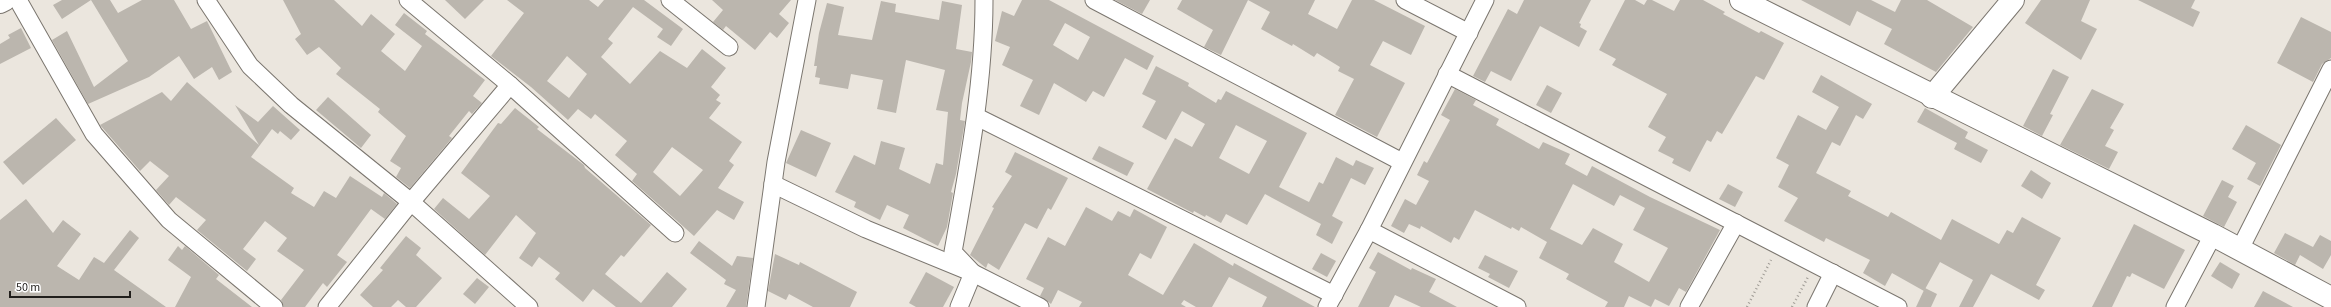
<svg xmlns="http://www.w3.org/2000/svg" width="2331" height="307" viewBox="0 0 2331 307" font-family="'Source Sans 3',sans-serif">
  <rect width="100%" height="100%" fill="#ebe6de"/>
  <g fill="#bbb6ae" fill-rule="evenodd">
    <polygon points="62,0 110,0 118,13 142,0 174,0 191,29 207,21 232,72 219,80 212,67 194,79 179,56 149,77 88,104 52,40 67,31 94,87 128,61 91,0 62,19 53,5"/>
    <polygon points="283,0 334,0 362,26 371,14 395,34 381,51 405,71 422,46 395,25 404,13 427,31 425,34 485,80 473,96 482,103 472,114 469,111 449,136 452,138 410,188 396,177 401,168 390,161 406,136 378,112 380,109 336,74 341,68 319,47 307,55 295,39 301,34"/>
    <polygon points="445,0 484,0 465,19"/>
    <path d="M 507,0 L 589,0 L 598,7 L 604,0 L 644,0 L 683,29 L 671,46 L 657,37 L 663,29 L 633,7 L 608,39 L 613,43 L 601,57 L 630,84 L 660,51 L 687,68 L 702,49 L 726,68 L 711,87 L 720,95 L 716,100 L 721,103 L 709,118 L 742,142 L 729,161 L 734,165 L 718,188 L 744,202 L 734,220 L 717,210 L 694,236 L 632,181 L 637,174 L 615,155 L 627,141 L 595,114 L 591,119 L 578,109 L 568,120 L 531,87 L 491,56 L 524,13 ZM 567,56 L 587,74 L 569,98 L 547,81 ZM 672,147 L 703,170 L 680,196 L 653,172 Z"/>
    <polygon points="712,0 791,0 779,14 789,23 777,38 770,32 755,50 726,26 723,30 713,22 723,10"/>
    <path d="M 1022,0 L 1049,0 L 1154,56 L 1147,70 L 1125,58 L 1104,97 L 1093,91 L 1086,102 L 1054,83 L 1039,115 L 1020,106 L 1033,80 L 1002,65 L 1010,47 L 995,41 L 1002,11 L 1014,16 ZM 1065,23 L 1090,37 L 1078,60 L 1053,45 Z"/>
    <polygon points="1115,0 1150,0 1142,14"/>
    <polygon points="1182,0 1248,0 1221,55 1204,47 1213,30 1177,9"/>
    <polygon points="1248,0 1315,0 1308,14 1337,29 1352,0 1374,0 1425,26 1411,55 1383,41 1370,65 1405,83 1377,137 1335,115 1354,79 1338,71 1340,67 1317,53 1314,57 1293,44 1292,46 1261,29 1270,12"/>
    <polygon points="1524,0 1591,0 1579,23 1581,24 1580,27 1587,31 1579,47 1540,26 1511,81 1491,71 1485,82 1473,76 1508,9 1517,14"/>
    <polygon points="1625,0 1635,0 1644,5 1647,0 1652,0 1674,11 1680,0 1703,0 1725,12 1723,14 1759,33 1761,31 1784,43 1764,80 1756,76 1722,134 1717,131 1711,142 1707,140 1690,172 1672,163 1674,159 1658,151 1666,137 1648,127 1667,94 1612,65 1616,59 1599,50"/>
    <polygon points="1801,0 1871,0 1895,12 1901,0 1927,0 1973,27 1936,72 1884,44 1892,29 1857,11 1850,26"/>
    <polygon points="2041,0 2090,0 2081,21 2097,29 2081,60 2025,23"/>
    <polygon points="2138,0 2195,0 2191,8 2200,12 2193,27"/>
    <polygon points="881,1 896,4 895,12 939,20 942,1 962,5 956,49 972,52 971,62 962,103 960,120 965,121 956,174 951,192 953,193 947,227 938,246 903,228 909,215 887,205 880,220 854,207 856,202 835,192 854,155 875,165 881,141 905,148 899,169 930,184 936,163 943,165 948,112 936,110 945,70 906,60 896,113 877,109 883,80 851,74 848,89 819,84 820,78 815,77 817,66 814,66 819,33 827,3 844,7 838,35 872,40"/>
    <polygon points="2301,17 2331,32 2331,58 2322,64 2313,82 2277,63"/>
    <polygon points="21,28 31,48 0,64 0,44 10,38 8,35"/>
    <path d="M 1156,66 L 1189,83 L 1188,86 L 1216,103 L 1218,99 L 1221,100 L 1226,91 L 1307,133 L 1279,187 L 1309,202 L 1319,182 L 1323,184 L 1336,157 L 1353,166 L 1356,160 L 1374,168 L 1365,185 L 1351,178 L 1332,216 L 1343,222 L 1332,244 L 1316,235 L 1321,224 L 1265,194 L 1247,225 L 1226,214 L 1221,223 L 1206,215 L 1205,217 L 1194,211 L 1193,213 L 1147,189 L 1175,138 L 1192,147 L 1205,124 L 1182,111 L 1166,140 L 1142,127 L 1156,101 L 1142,94 ZM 1236,125 L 1267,141 L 1249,174 L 1219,158 Z"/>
    <polygon points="2053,69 2069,77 2050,114 2053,115 2042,136 2023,126"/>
    <polygon points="1821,75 1872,104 1863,119 1856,115 1840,146 1832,142 1816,173 1851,191 1848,196 1888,217 1891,212 1941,240 1952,219 1999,244 2007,230 2013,233 2022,217 2061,238 2036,285 2045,290 2039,300 1991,274 1973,307 1959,307 1973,280 1940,262 1924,291 1892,273 1885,286 1863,273 1870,260 1826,238 1824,242 1784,221 1798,198 1778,187 1789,165 1776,158 1798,115 1826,130 1839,107 1812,92"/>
    <polygon points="187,82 259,145 235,105 258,122 273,106 300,130 291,140 280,131 278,134 272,129 251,157 294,188 291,193 314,207 324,191 336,198 350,176 382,197 384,193 397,204 385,219 371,209 337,255 347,262 327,287 323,283 305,307 284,307 281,300 304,270 277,251 287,238 265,221 243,249 256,259 247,271 197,230 206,220 176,197 169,205 156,190 169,176 150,161 140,171 100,125 162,92 171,101"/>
    <polygon points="1547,85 1562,93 1551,113 1536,105"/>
    <path d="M 1455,89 L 1476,100 L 1473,105 L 1499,119 L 1496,125 L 1539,149 L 1543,142 L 1570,154 L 1565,164 L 1587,176 L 1592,166 L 1650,197 L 1720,230 L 1686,292 L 1679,288 L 1669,306 L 1655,299 L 1651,307 L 1629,296 L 1624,307 L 1605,307 L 1608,302 L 1566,279 L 1569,274 L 1539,258 L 1547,242 L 1521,227 L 1519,231 L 1512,227 L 1511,229 L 1475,210 L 1459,240 L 1454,237 L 1451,243 L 1421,226 L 1420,229 L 1409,224 L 1404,233 L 1391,226 L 1405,199 L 1416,205 L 1429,181 L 1417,175 L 1424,161 L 1427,163 L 1450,120 L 1441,115 ZM 1573,184 L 1614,206 L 1620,195 L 1645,208 L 1633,230 L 1668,248 L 1649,282 L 1614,262 L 1623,244 L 1593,228 L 1582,245 L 1550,229 Z"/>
    <polygon points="2092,89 2124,104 2110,128 2114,130 2105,146 2118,152 2109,169 2060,145"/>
    <polygon points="328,97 371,135 361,148 316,110"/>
    <polygon points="515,108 539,127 537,129 584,165 585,168 651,225 624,257 621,255 605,274 641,303 667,272 687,289 672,307 616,307 593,289 583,302 555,279 560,273 539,257 532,267 519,258 536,233 516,215 485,255 434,209 443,198 469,219 490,196 461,173 498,123 501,124"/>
    <polygon points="1925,108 1968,132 1965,138 1988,150 1981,163 1954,149 1957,143 1917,122"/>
    <polygon points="56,118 76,140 23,185 3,162"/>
    <polygon points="2246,125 2281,145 2260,186 2247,179 2256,163 2232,149"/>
    <polygon points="801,130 831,143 816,177 786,163"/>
    <polygon points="1099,146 1134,163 1127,176 1092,159"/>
    <polygon points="1015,152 1068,178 1051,210 1048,208 1037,229 1025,223 999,270 988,263 986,268 970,255 994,208 992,207 1012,176 1005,172"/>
    <polygon points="2031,170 2051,183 2042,199 2021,186"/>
    <polygon points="2222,180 2234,186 2228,197 2237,202 2224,227 2203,216"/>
    <polygon points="1728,184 1743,192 1735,207 1719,199"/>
    <polygon points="26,199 53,233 63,220 81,234 57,266 79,280 94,257 104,263 130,230 139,238 114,270 166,307 0,307 0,220"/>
    <polygon points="1086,207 1112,221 1118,211 1130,217 1134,209 1167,227 1151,259 1140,253 1128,275 1163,295 1194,243 1233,266 1234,263 1315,307 1262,307 1267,297 1229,277 1212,307 1196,307 1184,300 1181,304 1186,307 1079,307 1082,302 1058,290 1051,304 1040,296 1044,288 1026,279 1048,237 1065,246"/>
    <polygon points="2134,224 2185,250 2164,289 2132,273 2130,277 2127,276 2112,307 2092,307"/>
    <polygon points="2285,233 2313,247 2320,235 2331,241 2331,255 2323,269 2300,255 2295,265 2274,253"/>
    <polygon points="406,236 421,248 416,255 442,278 416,307 406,307 398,300 391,307 373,307 360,295 383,270 380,268"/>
    <polygon points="699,241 732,266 737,256 753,258 746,307 726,307 736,290 724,284 726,280 690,253"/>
    <polygon points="178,246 182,250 185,246 219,275 216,279 252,307 175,307 191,277 168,260"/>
    <polygon points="1378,252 1411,270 1412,268 1436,279 1429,292 1457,307 1421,307 1395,295 1389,307 1358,307 1376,272 1369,268"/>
    <polygon points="1321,253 1336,261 1327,277 1312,269"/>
    <polygon points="775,254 799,265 800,262 857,292 850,307 813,307 789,294 786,300 768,291"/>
    <polygon points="1485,255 1518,271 1509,288 1488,277 1490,274 1478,268"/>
    <polygon points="2220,262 2240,274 2232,289 2211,276"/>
    <polygon points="926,272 954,287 943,307 916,307 909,303"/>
    <polygon points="477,278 489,287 475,304 463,294"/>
    <polygon points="1925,288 1937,294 1931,307 1916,307"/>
    <polygon points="2263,291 2293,307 2254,307"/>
  </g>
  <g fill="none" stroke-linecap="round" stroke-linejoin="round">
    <g stroke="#7b766f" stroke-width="19">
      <g id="street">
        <polyline points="18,0 94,134 169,220 274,307"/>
        <polyline points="206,0 250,66 291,105 411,202 529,307"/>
        <polyline points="408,0 510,85 675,233"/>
        <polyline points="670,0 729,47"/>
        <polyline points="1094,0 1402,162"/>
        <polyline points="1405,0 1469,33"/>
        <polyline points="1447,74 1898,307"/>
        <polyline points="977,117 1334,295"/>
        <polyline points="773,184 866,229 973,273 1040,307"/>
        <polyline points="1369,230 1517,307"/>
        <polyline points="2240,249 2331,69"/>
        <polyline points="327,307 411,202 510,85"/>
        <polyline points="756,307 776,162 807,0"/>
        <path d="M 959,307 L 973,273 L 953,252 C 968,168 984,85 984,0"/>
        <polyline points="1327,307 1369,230 1485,0"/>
        <polyline points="1689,307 1736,223"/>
        <polyline points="1816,307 1833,273"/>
        <polyline points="2175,307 2213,235"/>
      </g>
    </g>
    <g stroke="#7b766f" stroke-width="24">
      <g id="secondary">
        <polyline points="1741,0 2213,235 2331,298"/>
        <polyline points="0,2 4,0"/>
        <polyline points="1932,97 2013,0"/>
      </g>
    </g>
    <g stroke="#9e9a94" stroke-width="2.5" stroke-dasharray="1 3" stroke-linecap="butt">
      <polyline points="1747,307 1771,260"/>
      <polyline points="1792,307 1808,277"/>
    </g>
    <use href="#street" stroke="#fff" stroke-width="17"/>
    <use href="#secondary" stroke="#fff" stroke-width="22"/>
  </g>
  <path d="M10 291v6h120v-6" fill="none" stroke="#211f1c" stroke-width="2"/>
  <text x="16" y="291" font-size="12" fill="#211f1c" stroke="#ffffff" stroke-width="3" paint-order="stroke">50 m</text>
</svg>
